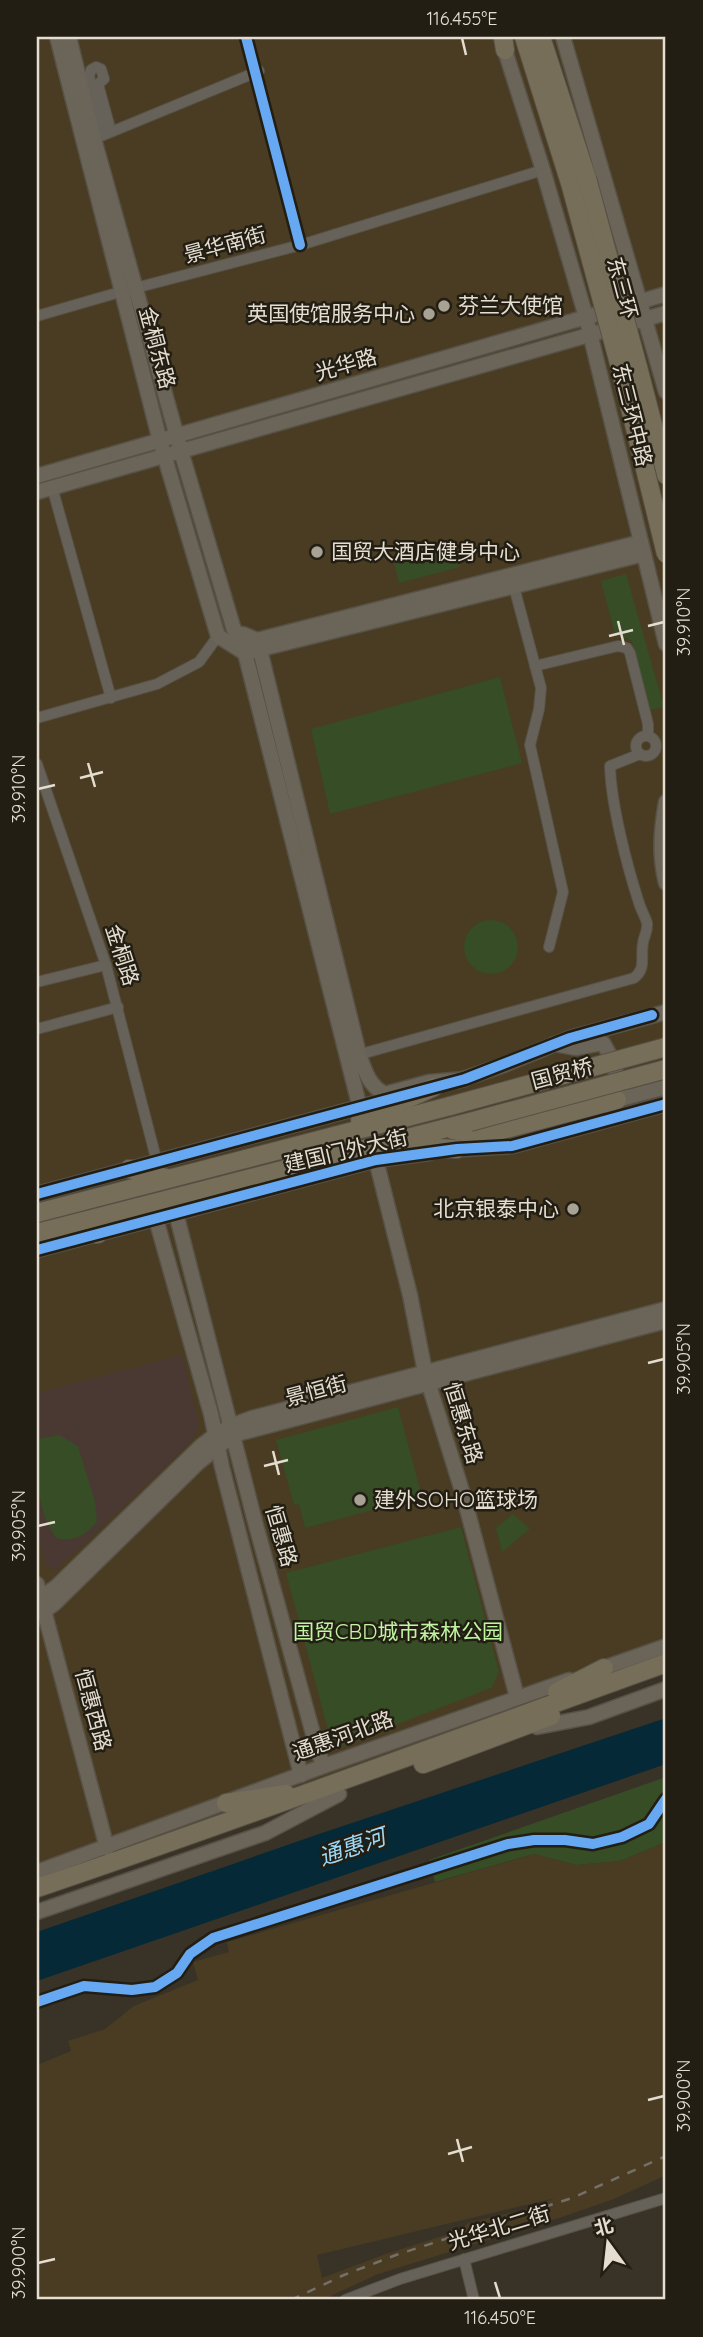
<svg xmlns="http://www.w3.org/2000/svg" width="703" height="2337" viewBox="0 0 703 2337" font-family="Quicksand,'Noto Sans SC',sans-serif">
  <rect width="100%" height="100%" fill="#393327"/>
  <g fill="#493c22" fill-rule="evenodd">
    <polygon points="37,37 666,37 666,1660 37,1887"/>
    <path d="M 666,1842 L 666,2175 L 614,2199 L 559,2218 L 378,2274 L 322,2300 L 37,2300 L 37,2065 L 71,2051 L 68,2041 L 105,2029 L 134,2006 L 198,1980 L 193,1962 L 229,1952 L 227,1942 L 534,1854 L 577,1865 L 620,1861 ZM 555,2198 L 526,2209 L 468,2223 L 461,2230 L 383,2255 L 322,2278 L 317,2255 Z"/>
  </g>
  <polygon fill="#4a3833" points="182,1355 198,1420 197,1431 189,1444 55,1571 45,1564 37,1532 37,1393"/>
  <g fill="#364d25">
    <polygon points="454,543 460,567 399,583 393,559"/>
    <polygon points="626,574 664,707 649,710 632,641 615,634 601,581"/>
    <polygon points="500,677 522,763 330,814 311,729"/>
    <circle cx="491" cy="947" r="27"/>
    <polygon points="398,1407 422,1497 305,1528 299,1504 294,1505 276,1440"/>
    <path d="M 59,1435 L 78,1446 L 95,1501 L 97,1522 C 84,1536 75,1542 56,1538 C 35,1508 37,1474 37,1439 Z"/>
    <polygon points="513,1514 530,1529 502,1552 496,1528"/>
    <polygon points="461,1527 499,1672 491,1688 338,1747 331,1741 286,1573"/>
    <polygon points="666,1777 666,1842 620,1861 577,1865 534,1854 435,1882 429,1860"/>
  </g>
  <polygon fill="#052937" points="666,1718 666,1764 37,1981 37,1932 319,1834"/>
  <g fill="none" stroke-linecap="round" stroke-linejoin="round">
    <g stroke="#575146" stroke-width="12">
      <g id="street">
        <polyline points="246,37 300,245"/>
        <polyline points="104,130 89,76 91,70 96,67 101,69 104,79 98,84 110,128"/>
        <polyline points="94,139 259,71"/>
        <polyline points="37,316 120,292 304,244 543,170"/>
        <polyline points="52,487 111,698"/>
        <polyline points="514,587 541,688 539,709 530,745 563,892 549,947"/>
        <polyline points="535,666 618,646 627,648 630,653 648,724 648,736"/>
        <polyline points="37,718 157,684 199,662 218,636"/>
        <circle cx="646" cy="746" r="10"/>
        <polyline points="37,764 106,965 157,1162"/>
        <polyline points="37,982 106,965"/>
        <polyline points="37,1029 118,1007"/>
        <path d="M 354,1056 L 634,978 C 647,968 640,957 643,943 C 644,935 648,932 647,923 C 645,916 641,910 639,903 C 627,866 611,804 610,766 L 640,754"/>
        <polyline points="37,2002 84,1986 132,1990 155,1987 177,1973 190,1954 213,1938 508,1844 534,1840 565,1840 593,1844 622,1837 649,1824 666,1799"/>
        <polyline points="464,2259 474,2300"/>
        <polyline points="345,2300 400,2279 666,2198"/>
      </g>
    </g>
    <g stroke="#575146" stroke-width="17">
      <g id="secondary">
        <polyline points="57,37 160,441 218,636 245,653"/>
        <path d="M 69,37 L 94,139 L 181,451 L 234,630 L 260,650 L 359,1054 C 365,1071 369,1086 385,1094 L 429,1082 L 465,1079"/>
        <polyline points="563,37 666,392"/>
        <polyline points="502,41 543,170 586,317 666,644"/>
        <polyline points="37,476 666,294"/>
        <polyline points="37,492 666,313"/>
        <polyline points="243,634 257,640 641,542"/>
        <polyline points="253,651 644,554"/>
        <polyline points="245,653 360,1108"/>
        <path d="M 666,802 C 661,831 659,855 666,883"/>
        <polyline points="554,1044 576,1048 603,1043 612,1059 621,1092 610,1107"/>
        <polyline points="457,1081 504,1065 570,1038 666,1012"/>
        <polyline points="617,1100 666,1087"/>
        <polyline points="449,1150 512,1146 666,1104"/>
        <polyline points="376,1160 410,1295 425,1372 463,1494 517,1697"/>
        <polyline points="37,1194 390,1099"/>
        <polyline points="178,1206 176,1213 254,1518 318,1752 324,1766"/>
        <polyline points="156,1219 211,1414 222,1467 301,1775"/>
        <polyline points="37,1250 376,1160 429,1153"/>
        <polyline points="37,1584 107,1848"/>
        <path d="M 37,1600 L 56,1587 L 201,1446 C 216,1433 233,1424 252,1418 L 666,1309"/>
        <polyline points="37,1613 44,1611 54,1604 199,1462 233,1435 666,1321"/>
        <polyline points="595,1671 666,1646"/>
        <polyline points="537,1727 589,1717 666,1689"/>
        <polyline points="37,1872 324,1766 569,1680"/>
        <polyline points="37,1912 265,1833 339,1794"/>
      </g>
    </g>
    <g stroke="#575146" stroke-width="20">
      <g id="highway">
        <polyline points="503,37 505,50"/>
        <polyline points="524,37 570,183"/>
        <polyline points="541,37 587,178"/>
        <polyline points="638,367 666,475"/>
        <polyline points="360,1120 434,1087"/>
        <polyline points="453,1130 478,1135 494,1132 617,1100"/>
        <polyline points="400,1146 457,1149"/>
        <polyline points="129,1169 166,1178"/>
        <polyline points="37,1213 450,1106"/>
        <polyline points="37,1233 470,1122"/>
        <polyline points="61,1234 98,1234"/>
        <polyline points="557,1692 604,1668"/>
        <polyline points="423,1764 551,1716"/>
        <polyline points="226,1803 286,1794"/>
        <path d="M 37,1888 C 248,1817 457,1738 666,1663"/>
      </g>
    </g>
    <use href="#street" stroke="#666259" stroke-width="10"/>
    <use href="#secondary" stroke="#6b6559" stroke-width="14"/>
    <use href="#highway" stroke="#776e59" stroke-width="18"/>
    <polyline stroke="#746f68" stroke-width="2.5" stroke-dasharray="9 9" stroke-linecap="butt" points="291,2300 344,2275 396,2255 572,2198 666,2156"/>
    <g stroke="#575146" stroke-width="20" stroke-linecap="butt">
      <g id="highway-bridge">
        <polyline points="587,178 638,367"/>
        <polyline points="570,183 621,371 666,554"/>
        <polyline points="450,1106 666,1047"/>
        <polyline points="470,1122 666,1069"/>
      </g>
    </g>
    <use href="#highway-bridge" stroke="#776e59" stroke-width="18"/>
    <g stroke="#231e14" stroke-width="15">
      <g id="cycleway">
        <polyline points="246,37 300,245"/>
        <polyline points="37,1194 465,1079 570,1038 652,1015"/>
        <polyline points="37,1250 376,1160 457,1149 512,1146 666,1104"/>
        <polyline points="37,2002 84,1986 132,1990 155,1987 177,1973 190,1954 213,1938 508,1844 534,1840 565,1840 593,1844 622,1837 649,1824 666,1799"/>
      </g>
    </g>
    <use href="#cycleway" stroke="#66a8f1" stroke-width="10"/>
  </g>
  <path fill="none" stroke="#e4ddd0" stroke-width="2.5" d="M 462,38 L 466,55M 618,621 L 624,645M 648,626 L 664,622M 609,636 L 633,630M 88,763 L 95,787M 80,778 L 103,772M 38,789 L 55,785M 648,1363 L 664,1359M 273,1451 L 279,1475M 264,1466 L 288,1460M 38,1526 L 55,1522M 648,2100 L 664,2096M 457,2139 L 463,2162M 448,2154 L 472,2147M 38,2263 L 55,2259M 495,2282 L 500,2298"/>
  <g fill="#a8a295" stroke="#231e14" stroke-width="2.5">
    <circle cx="444" cy="306" r="7"/>
    <circle cx="429" cy="314" r="7"/>
    <circle cx="317" cy="552" r="7"/>
    <circle cx="573" cy="1209" r="7"/>
    <circle cx="360" cy="1500" r="7"/>
  </g>
  <g text-anchor="middle" stroke-width="5" stroke-linejoin="round" paint-order="stroke">
    <g font-size="21" fill="#e4ddd0" stroke="#231e14">
      <text transform="translate(225 245) rotate(-15)" y="7">景华南街</text>
      <text transform="translate(622 288) rotate(75)" y="7">东三环</text>
      <text transform="translate(157 348) rotate(75)" y="7">金桐东路</text>
      <text transform="translate(346 365) rotate(-16)" y="7">光华路</text>
      <text transform="translate(632 415) rotate(76)" y="7">东三环中路</text>
      <text transform="translate(122 955) rotate(72)" y="7">金桐路</text>
      <text transform="translate(562 1074) rotate(-15)" y="7">国贸桥</text>
      <text transform="translate(346 1151) rotate(-13)" y="7">建国门外大街</text>
      <text transform="translate(316 1391) rotate(-15)" y="7">景恒街</text>
      <text transform="translate(463 1423) rotate(73)" y="7">恒惠东路</text>
      <text transform="translate(281 1536) rotate(74)" y="7">恒惠路</text>
      <text transform="translate(93 1710) rotate(75)" y="7">恒惠西路</text>
      <text transform="translate(343 1736) rotate(-20)" y="7">通惠河北路</text>
      <text transform="translate(499 2228) rotate(-17)" y="7">光华北二街</text>
    </g>
    <g font-size="21" fill="#e4ddd0" stroke="#231e14" text-anchor="start">
      <text x="458" y="313">芬兰大使馆</text>
      <text x="415" y="321" text-anchor="end">英国使馆服务中心</text>
      <text x="331" y="559">国贸大酒店健身中心</text>
      <text x="559" y="1216" text-anchor="end">北京银泰中心</text>
      <text x="374" y="1507">建外SOHO篮球场</text>
    </g>
    <g font-size="21" fill="#c0f5a1" stroke="#231e14">
      <text x="398" y="1639">国贸CBD城市森林公园</text>
    </g>
    <g font-size="23" font-style="italic" fill="#9cd8f5" stroke="#231e14">
      <text transform="translate(352 1847) rotate(-19)" y="8">通惠河</text>
    </g>
  </g>
  <rect width="703" height="2337" fill="none" stroke="#231e14" stroke-width="77"/>
  <g transform="translate(608 2243) rotate(345)" stroke="#231e14" stroke-width="5" paint-order="stroke">
  <path d="M0-5L12 26L0 18L-12 26Z" fill="#e4ddd0"/>
  <text y="-10" font-size="19" font-weight="bold" text-anchor="middle" fill="#e4ddd0">北</text>
  </g>
  <rect x="38" y="38" width="626" height="2260" fill="none" stroke="#e4ddd0" stroke-width="2.5"/>
  <g font-size="18" text-anchor="middle" fill="#e4ddd0">
    <text x="462" y="25">116.455°E</text>
    <text transform="translate(684 622) rotate(-90)" y="6">39.910°N</text>
    <text transform="translate(19 789) rotate(-90)" y="6">39.910°N</text>
    <text transform="translate(684 1359) rotate(-90)" y="6">39.905°N</text>
    <text transform="translate(19 1526) rotate(-90)" y="6">39.905°N</text>
    <text transform="translate(684 2096) rotate(-90)" y="6">39.900°N</text>
    <text transform="translate(19 2263) rotate(-90)" y="6">39.900°N</text>
    <text x="500" y="2324">116.450°E</text>
  </g>
</svg>
